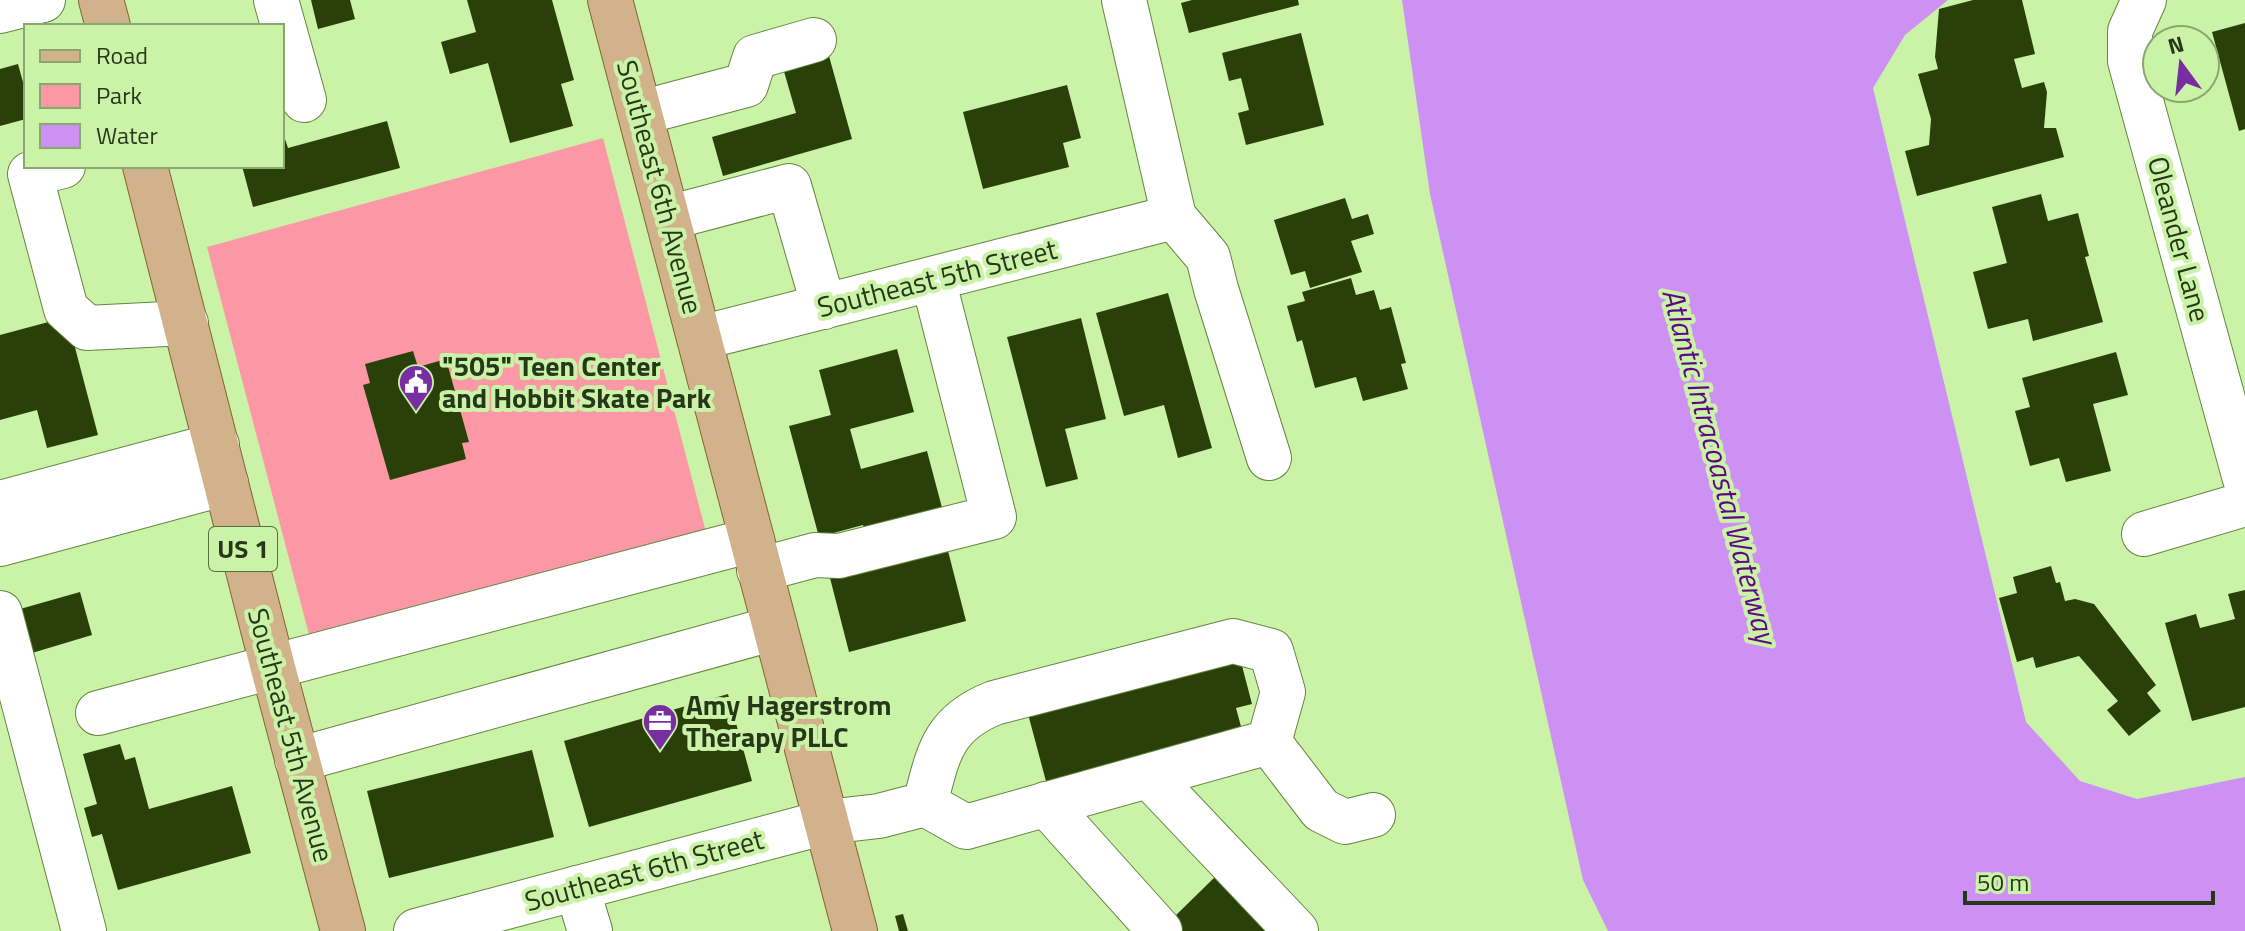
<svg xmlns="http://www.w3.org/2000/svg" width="2245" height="931" viewBox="0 0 2245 931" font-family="'Titillium Web',sans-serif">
  <rect width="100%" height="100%" fill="#cbf3a8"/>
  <polygon fill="#fc98a6" points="603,138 708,540 312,646 207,247"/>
  <polygon fill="#cd91f4" points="1402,0 1948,0 1905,35 1873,88 2026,722 2080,781 2137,799 2245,777 2245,931 1608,931 1583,880 1430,194"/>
  <g fill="#294109">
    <polygon points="311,0 350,0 355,19 318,29"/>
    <polygon points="467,0 552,0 574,80 561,84 573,126 510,143 488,63 450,74 441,42 476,32"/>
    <polygon points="1192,0 1298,0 1299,5 1189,33 1181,3"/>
    <polygon points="1973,0 2022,0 2035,54 2014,59 2022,88 2044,82 2047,92 2044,128 2056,128 2064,157 1917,196 1905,151 1929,145 1931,119 1918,74 1938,69 1935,57 1939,9"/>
    <polygon points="2245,23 2245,129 2239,131 2212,32"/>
    <polygon points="1301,33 1324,125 1246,145 1238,113 1249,110 1241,78 1229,81 1222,53"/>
    <polygon points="829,56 852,139 723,176 712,137 796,113 783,68"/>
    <polygon points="18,64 26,93 26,119 0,126 0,69"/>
    <polygon points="1067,85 1081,138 1063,143 1069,167 983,189 963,112"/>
    <polygon points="387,121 400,168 253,207 242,166 282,166 282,130 288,148"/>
    <polygon points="2041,194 2048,221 2078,213 2089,256 2085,257 2103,322 2033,341 2028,319 1988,329 1973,272 2007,263 1992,207"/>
    <polygon points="1345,198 1352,219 1368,214 1374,234 1351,241 1362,272 1310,288 1305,271 1291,275 1274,220"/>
    <polygon points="1351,278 1356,295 1374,290 1380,310 1391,307 1406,363 1401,364 1408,389 1363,401 1356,377 1315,388 1302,340 1297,342 1287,306 1305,301 1302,292"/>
    <polygon points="1168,293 1212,448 1178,458 1164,405 1124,416 1096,313"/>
    <polygon points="67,317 98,435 47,448 37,410 0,420 0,335"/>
    <polygon points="1081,318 1106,419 1065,429 1078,479 1046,487 1007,337"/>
    <polygon points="897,349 914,412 850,429 861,469 927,451 945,519 867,541 863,525 819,537 789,426 831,415 819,370"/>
    <polygon points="413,351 418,367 446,359 469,442 462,443 466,459 390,480 363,385 370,383 365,364"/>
    <polygon points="2116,352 2128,395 2093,404 2111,471 2066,482 2059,458 2030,466 2015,411 2030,407 2022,378"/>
    <polygon points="947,547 966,621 849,652 830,578"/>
    <polygon points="2051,566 2056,583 2060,582 2065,601 2075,599 2094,604 2156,685 2147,693 2161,711 2129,736 2107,710 2118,701 2079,656 2036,668 2033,657 2017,662 1999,598 2017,593 2013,577"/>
    <polygon points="2245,590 2245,707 2192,721 2165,623 2196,614 2200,628 2235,619 2228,594"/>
    <polygon points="80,592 92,635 32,653 20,609"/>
    <polygon points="1240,658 1252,704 1236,708 1243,734 1047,785 1028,714"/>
    <polygon points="728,694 752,781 589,827 564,741"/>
    <polygon points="120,744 125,760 135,757 149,809 232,786 251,853 118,890 102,834 92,837 84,808 97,804 83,754"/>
    <polygon points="532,750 554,837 389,878 367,791"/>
    <polygon points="1218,874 1273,931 1179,931 1170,921"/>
    <polygon points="903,914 908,931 899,931 895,916"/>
  </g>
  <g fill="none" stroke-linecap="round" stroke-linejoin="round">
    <g stroke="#638640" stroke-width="46">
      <g id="minor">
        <polyline points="276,0 304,100"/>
        <polyline points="1124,0 1174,217 1208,257 1216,289 1269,458"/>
        <polyline points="2144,0 2130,31 2130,61 2245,479"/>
        <polyline points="0,11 43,0"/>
        <polyline points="640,113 746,85 755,57 814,40"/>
        <polyline points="63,166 30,174 66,309 87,328 186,323"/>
        <polyline points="668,218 789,186 824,307"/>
        <polyline points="700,338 1174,217"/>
        <polyline points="0,503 217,445"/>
        <polyline points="2144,534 2245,504"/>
        <polyline points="0,544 226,483"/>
        <polyline points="759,570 815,555 839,556 994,517 933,279"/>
        <polyline points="0,613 84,931"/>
        <polyline points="98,713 752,540"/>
        <polyline points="1269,742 1321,810 1345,822 1373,815"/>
        <polyline points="297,760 775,628"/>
        <polyline points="1149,776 1296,931"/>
        <polyline points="1046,804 1160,931"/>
        <polyline points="577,888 590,931"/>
        <path d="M 416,931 L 826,822 L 879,816 L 925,804 L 966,827 L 1269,742 L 1283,692 L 1271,651 L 1233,641 L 994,703 C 942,724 938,754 925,804"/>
      </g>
    </g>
    <g stroke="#816630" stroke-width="46">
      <g id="major">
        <polyline points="101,0 108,26"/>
        <polyline points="610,0 855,931"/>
        <polyline points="145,166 273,668 343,931"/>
      </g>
    </g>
    <use href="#minor" stroke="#fff" stroke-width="44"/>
    <use href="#major" stroke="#d1b28a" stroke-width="44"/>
  </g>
  <defs>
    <g id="civic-pin" transform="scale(1.8)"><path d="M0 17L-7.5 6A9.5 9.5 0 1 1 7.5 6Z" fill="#782ea0" stroke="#cbf3a8"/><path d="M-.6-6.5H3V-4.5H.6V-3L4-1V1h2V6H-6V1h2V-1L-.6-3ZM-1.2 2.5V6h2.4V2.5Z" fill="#fff"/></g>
    <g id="office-pin" transform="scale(1.8)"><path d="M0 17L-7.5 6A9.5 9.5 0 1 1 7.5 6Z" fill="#782ea0" stroke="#cbf3a8"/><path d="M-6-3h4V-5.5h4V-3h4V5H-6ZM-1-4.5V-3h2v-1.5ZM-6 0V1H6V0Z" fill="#fff"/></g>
  </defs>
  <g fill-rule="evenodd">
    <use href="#civic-pin" x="416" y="382"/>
    <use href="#office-pin" x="660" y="721"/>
  </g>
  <g text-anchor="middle" stroke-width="8" stroke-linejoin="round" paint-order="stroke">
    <rect fill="#cbf3a8" stroke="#586f44" stroke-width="2" x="209" y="527" width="68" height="44" rx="6"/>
    <g font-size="26" font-weight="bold" fill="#273719">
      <text x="243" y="558">US 1</text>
    </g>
    <g font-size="28" fill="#273719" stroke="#cbf3a8">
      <text transform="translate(660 187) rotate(75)" y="10">Southeast 6th Avenue</text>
      <text transform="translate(2179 239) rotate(75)" y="10">Oleander Lane</text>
      <text transform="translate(937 278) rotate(-14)" y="10">Southeast 5th Street</text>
      <text transform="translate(291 735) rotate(75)" y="10">Southeast 5th Avenue</text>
      <text transform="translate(644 870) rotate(-15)" y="10">Southeast 6th Street</text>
    </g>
    <g font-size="28" font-weight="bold" fill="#273719" stroke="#cbf3a8" text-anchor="start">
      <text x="442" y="376">"505" Teen Center<tspan x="442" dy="32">and Hobbit Skate Park</tspan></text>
      <text x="686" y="715">Amy Hagerstrom<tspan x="686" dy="32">Therapy PLLC</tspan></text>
    </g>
    <g font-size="30" font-style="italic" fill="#5e0784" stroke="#cbf3a8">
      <text transform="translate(1719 466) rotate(75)" y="10">Atlantic Intracoastal Waterway</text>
    </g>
  </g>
  <rect x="24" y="24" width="260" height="144" fill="#cbf3a8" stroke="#89a86f" stroke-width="2"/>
  <rect x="40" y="50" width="40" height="12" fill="#d1b28a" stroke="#89a86f" stroke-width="2"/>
  <text x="96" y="64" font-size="24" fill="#273719">Road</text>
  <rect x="40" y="84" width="40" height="24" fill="#fc98a6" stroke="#89a86f" stroke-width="2"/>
  <text x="96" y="104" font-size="24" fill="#273719">Park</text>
  <rect x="40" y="124" width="40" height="24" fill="#cd91f4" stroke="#89a86f" stroke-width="2"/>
  <text x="96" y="144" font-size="24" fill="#273719">Water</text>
  <g transform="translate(2181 64) rotate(345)"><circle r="38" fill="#cbf3a8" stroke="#89a86f" stroke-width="2"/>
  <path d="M0-6L14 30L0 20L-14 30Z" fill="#782ea0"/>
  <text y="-12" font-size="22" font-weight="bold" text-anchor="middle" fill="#273719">N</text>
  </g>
  <path d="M1965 891v12h248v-12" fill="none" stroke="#273719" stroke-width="4"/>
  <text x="1977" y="891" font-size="24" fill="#273719" stroke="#cbf3a8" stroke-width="6" paint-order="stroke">50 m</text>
</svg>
